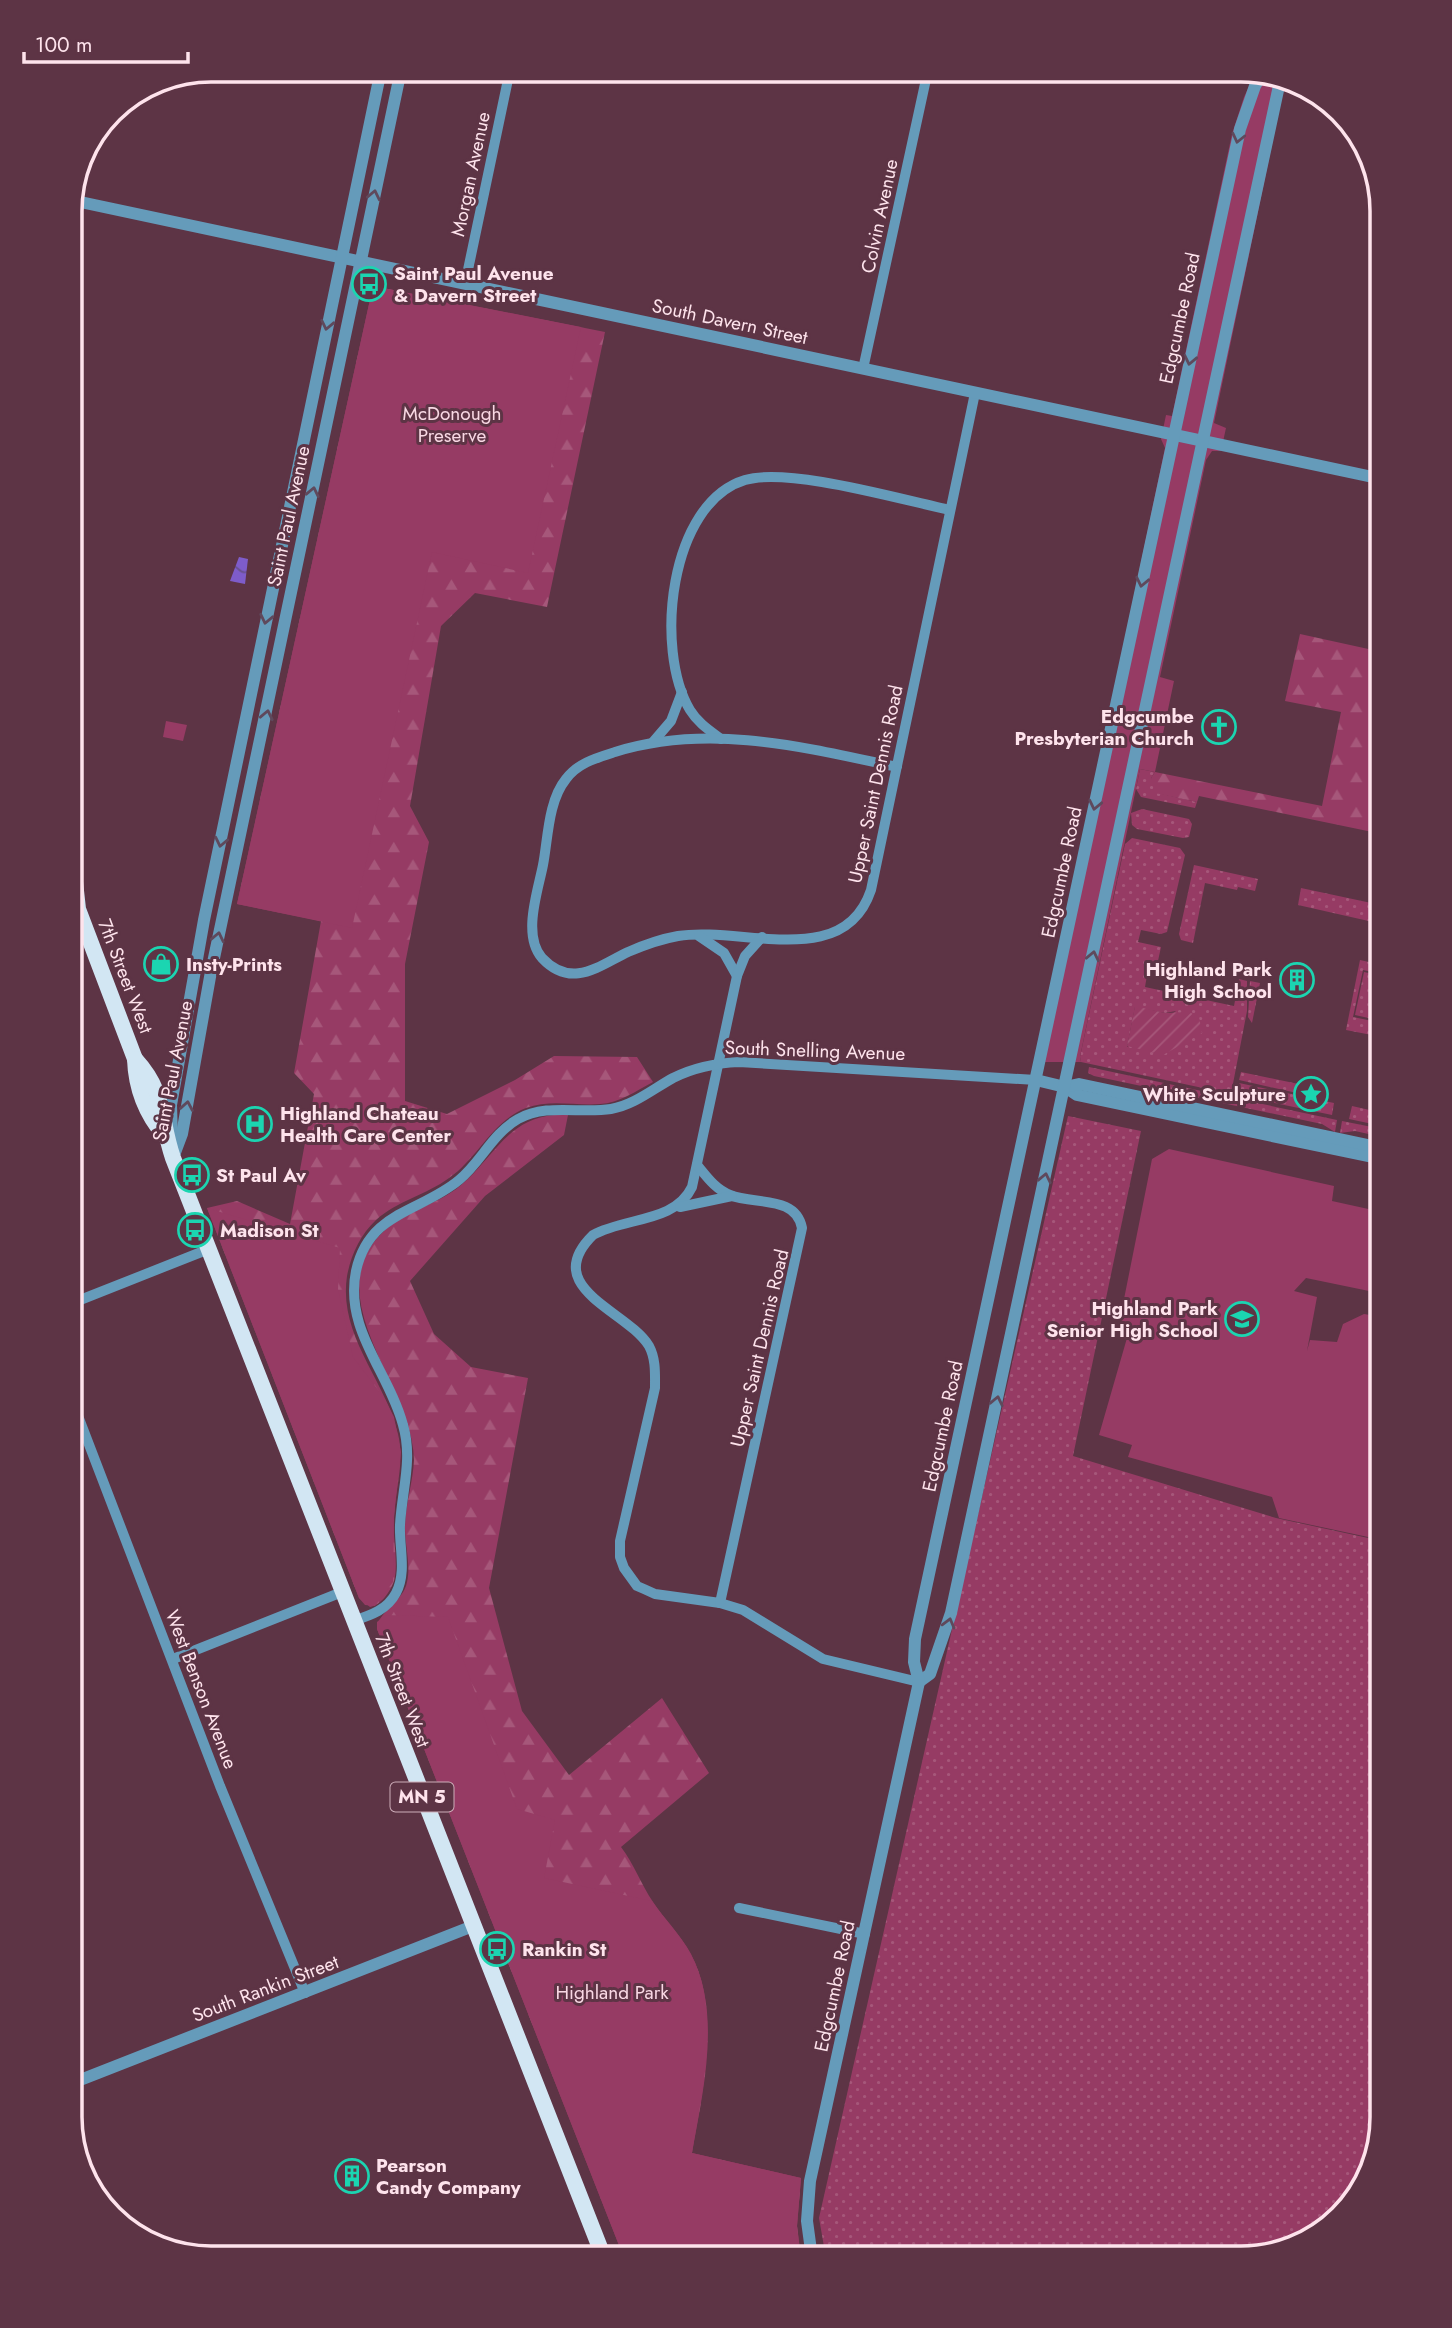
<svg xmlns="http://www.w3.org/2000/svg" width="1452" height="2328" viewBox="0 0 1452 2328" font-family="Jost,sans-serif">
  <defs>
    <pattern id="grass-dots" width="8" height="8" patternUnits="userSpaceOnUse" patternTransform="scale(1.75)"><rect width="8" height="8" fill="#963b64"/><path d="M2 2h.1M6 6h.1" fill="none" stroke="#a6577a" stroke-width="1.8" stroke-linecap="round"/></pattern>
    <pattern id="forest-firs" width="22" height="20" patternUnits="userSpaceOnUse" patternTransform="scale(1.75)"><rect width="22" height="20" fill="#963b64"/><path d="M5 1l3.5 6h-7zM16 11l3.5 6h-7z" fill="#a6577a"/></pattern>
    <pattern id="garden-furrows" width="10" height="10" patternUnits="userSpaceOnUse" patternTransform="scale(1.75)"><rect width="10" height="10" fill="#963b64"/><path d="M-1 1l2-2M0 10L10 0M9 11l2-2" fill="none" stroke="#a6577a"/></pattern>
    <pattern id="water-waves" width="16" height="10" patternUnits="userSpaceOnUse" patternTransform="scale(1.75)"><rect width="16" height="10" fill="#7e5cca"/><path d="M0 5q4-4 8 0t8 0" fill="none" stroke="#68518f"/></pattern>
  </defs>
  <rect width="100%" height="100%" fill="#5d3445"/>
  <g fill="url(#grass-dots)" fill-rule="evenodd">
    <polygon points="1140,769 1155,772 1151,778 1162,794 1197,802 1195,808 1141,797 1136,789"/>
    <polygon points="1142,809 1189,819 1192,824 1189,837 1183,838 1137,829 1132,825 1131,813"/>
    <path d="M 1132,838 L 1180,848 L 1185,855 L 1167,932 L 1161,934 L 1141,930 L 1138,942 L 1161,947 L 1156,970 L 1148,969 L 1145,987 L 1234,1006 L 1239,979 L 1247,981 L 1247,1011 L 1231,1094 L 1081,1062 L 1080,1057 L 1125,844 ZM 1135,1007 L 1165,1013 L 1176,1011 L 1127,1047 Z"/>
    <polygon points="1194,865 1258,879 1255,891 1238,887 1237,890 1205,883 1193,943 1181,940 1179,934"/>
    <polygon points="1301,888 1376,904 1373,922 1298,905"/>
    <polygon points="1360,960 1382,965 1382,974 1363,970 1353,1017 1382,1023 1382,1037 1346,1030"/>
    <polygon points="1364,972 1382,976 1382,1021 1355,1015"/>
    <polygon points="1250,981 1260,983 1252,1023 1248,1017"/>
    <polygon points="1089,1067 1337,1120 1335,1132 1322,1124 1094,1076 1088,1073"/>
    <polygon points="1241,1072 1308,1086 1306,1095 1239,1080"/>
    <polygon points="1382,1078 1382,1126 1349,1119 1352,1106 1374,1111"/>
    <polygon points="1239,1083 1334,1103 1332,1115 1236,1095"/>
    <polygon points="1068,1116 1141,1131 1073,1456 1276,1518 1382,1541 1382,2117 1358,2195 1304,2243 1241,2258 826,2258 819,2218"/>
    <polygon points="1342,1121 1382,1129 1382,1137 1355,1131 1340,1133"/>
  </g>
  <g fill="url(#forest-firs)">
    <path d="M 373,286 L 605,332 L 547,607 L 475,593 L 441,626 L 410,806 L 429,842 L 405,964 L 405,1101 L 447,1114 L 515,1080 L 554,1056 L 637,1057 L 653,1082 C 636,1091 619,1103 600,1104 C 575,1106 550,1099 526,1108 C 492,1121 478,1158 449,1178 C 426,1195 397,1201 376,1220 C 360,1235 351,1255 347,1276 C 338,1336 385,1379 398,1434 C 405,1463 395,1489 394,1518 C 392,1538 399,1562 394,1581 C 390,1592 381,1605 370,1607 L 359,1598 L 207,1208 L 237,1201 L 290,1224 L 314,1094 L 294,1073 L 321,921 L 237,904 Z"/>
    <polygon points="1300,634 1382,652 1382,834 1199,796 1197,802 1155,793 1151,778 1155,772 1322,806 1341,712 1285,701"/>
    <path d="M 554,1115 L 568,1115 L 564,1135 L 485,1196 L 410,1281 L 434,1334 L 471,1367 L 528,1378 L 489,1588 L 522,1711 L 569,1775 L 662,1698 L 709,1773 L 621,1847 C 634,1864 641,1884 653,1902 C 664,1920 681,1935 691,1954 C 722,2014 703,2090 692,2153 L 801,2178 L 797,2226 L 801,2258 L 624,2258 L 377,1629 C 377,1612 404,1601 407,1582 C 411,1565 405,1546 405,1528 C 405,1505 413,1483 414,1460 C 414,1388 315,1297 383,1232 C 405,1211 437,1205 460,1186 C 493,1159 507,1119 554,1115 Z"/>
  </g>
  <g fill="#963b64">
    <polygon points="1256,72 1285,82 1214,423 1226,428 1221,451 1212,451 1206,460 1160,677 1174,681 1155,772 1140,769 1080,1057 1081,1062 1036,1062 1165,448 1161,439 1166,415 1172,416 1232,134 1244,97"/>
    <polygon points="373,286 581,327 528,573 432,552 352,928 237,904"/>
    <polygon points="166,721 187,725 183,741 163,737"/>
    <polygon points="1169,1149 1334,1186 1332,1201 1382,1212 1382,1232 1369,1291 1306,1278 1294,1291 1317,1297 1307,1351 1310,1340 1337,1342 1343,1324 1364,1314 1382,1317 1382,1540 1279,1518 1272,1497 1128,1457 1132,1445 1099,1435 1129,1331 1118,1329 1152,1159"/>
    <polygon points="207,1208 340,1248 338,1289 353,1357 385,1399 394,1417 401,1452 394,1516 393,1582 375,1606 365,1605 359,1598"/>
    <path d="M 385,1615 L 448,1617 L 517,1809 L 555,1820 L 544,1878 L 652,1901 C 664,1918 680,1934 690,1953 C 722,2008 702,2094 692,2153 L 801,2178 L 797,2226 L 801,2258 L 624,2258 L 377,1629 L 377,1622 Z"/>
  </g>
  <polygon fill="url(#garden-furrows)" points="1135,1006 1165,1013 1189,1012 1199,1017 1202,1033 1163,1055 1127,1046"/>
  <polygon fill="url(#water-waves)" points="239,557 248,559 245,584 230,581"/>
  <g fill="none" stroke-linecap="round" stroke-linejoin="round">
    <g stroke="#659bba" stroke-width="10">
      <polyline points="465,284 510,70"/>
      <polyline points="863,369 928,70"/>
      <path d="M 721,739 C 709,730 698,723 690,710 C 654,650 669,503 745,480 C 789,467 902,500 950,510"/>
      <polyline points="653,742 671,721 682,692"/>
      <path d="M 897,767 C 804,747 709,723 615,752 C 596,758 578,763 566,779 C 548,801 548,839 543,865 C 538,891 522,935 542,958 C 572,990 600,965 628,952 C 644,945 661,939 678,936 C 743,926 844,971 871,890 L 975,393"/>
      <polyline points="699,936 724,953 737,976"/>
      <path d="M 762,937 L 745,956 L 737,976 L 692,1187 C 675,1223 625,1217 593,1235 C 539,1288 627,1310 649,1346 C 656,1359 655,1374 655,1388 L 620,1541 L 620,1557 L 624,1568 L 637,1586 L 644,1589 L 655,1594 L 720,1603 L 743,1610 L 823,1659 L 919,1682"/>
      <path d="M 697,1165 C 707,1177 715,1189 730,1195 C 754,1205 796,1195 802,1228 L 720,1603"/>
      <polyline points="680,1207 732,1196"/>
      <polyline points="70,1304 209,1249"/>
      <polyline points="70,1395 220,1786 305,1993"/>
      <path d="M 353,1621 C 371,1615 387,1610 396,1593 C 407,1572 399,1547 400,1525 C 402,1490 413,1459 403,1425 C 389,1372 344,1330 356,1271 C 369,1211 421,1212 459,1180 C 481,1162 492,1134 518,1119 C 547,1103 580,1114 611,1109 C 634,1105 653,1089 673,1078 C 693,1068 717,1063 739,1062 L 1036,1080"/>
      <polyline points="173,1659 342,1592"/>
      <polyline points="739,1908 865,1934"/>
    </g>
    <g stroke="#659bba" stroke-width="12">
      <polyline points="71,200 1382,479"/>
      <polyline points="1036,1080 1065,1087 1077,1095 1382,1159"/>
      <polyline points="1065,1087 1079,1084 1382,1148"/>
      <polyline points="172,1137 171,1105 204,920 381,70"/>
      <polyline points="173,1158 182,1134 210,977 401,70"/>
      <polyline points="919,1682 930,1674 951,1613 1280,81"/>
      <polyline points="70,2084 473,1926"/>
      <polyline points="812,2258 807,2221 810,2181 919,1682 914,1662 915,1639 1240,129 1255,86 1262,74"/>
    </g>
    <g stroke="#d2e6f3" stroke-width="16">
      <path d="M 70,869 L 75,882 L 78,909 L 135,1059 C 136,1089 145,1113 165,1136"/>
      <path d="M 135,1059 C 167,1094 159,1118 173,1158 L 604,2258"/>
    </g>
  </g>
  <defs><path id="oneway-chevron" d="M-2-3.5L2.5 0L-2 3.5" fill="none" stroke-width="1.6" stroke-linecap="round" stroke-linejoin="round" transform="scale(1.75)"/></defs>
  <g stroke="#5f495c">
    <use href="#oneway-chevron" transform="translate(1238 138) rotate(103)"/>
    <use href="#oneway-chevron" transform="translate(374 195) rotate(-78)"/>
    <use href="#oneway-chevron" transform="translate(327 325) rotate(102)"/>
    <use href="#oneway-chevron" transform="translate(1190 360) rotate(102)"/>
    <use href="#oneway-chevron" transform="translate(313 492) rotate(-78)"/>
    <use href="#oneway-chevron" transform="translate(1142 582) rotate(102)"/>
    <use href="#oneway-chevron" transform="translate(266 619) rotate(102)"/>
    <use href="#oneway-chevron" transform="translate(267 715) rotate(-78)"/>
    <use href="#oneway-chevron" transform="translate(1095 805) rotate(102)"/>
    <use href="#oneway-chevron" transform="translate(221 842) rotate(102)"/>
    <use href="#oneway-chevron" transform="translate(218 937) rotate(-78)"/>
    <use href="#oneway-chevron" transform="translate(1093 956) rotate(-78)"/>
    <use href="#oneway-chevron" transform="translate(187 1106) rotate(-80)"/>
    <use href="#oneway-chevron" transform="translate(1045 1178) rotate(-78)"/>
    <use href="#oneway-chevron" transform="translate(997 1401) rotate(-78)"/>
    <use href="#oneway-chevron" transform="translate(949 1623) rotate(-75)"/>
  </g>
  <defs>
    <g id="bus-ring" transform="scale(1.75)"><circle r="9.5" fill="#5d3445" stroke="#1bd5b1" stroke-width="1.5"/><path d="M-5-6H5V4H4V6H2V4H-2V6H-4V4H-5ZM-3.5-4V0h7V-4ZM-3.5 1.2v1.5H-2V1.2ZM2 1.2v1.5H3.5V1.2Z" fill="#1bd5b1"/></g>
    <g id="church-ring" transform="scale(1.75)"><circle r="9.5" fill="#5d3445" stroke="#1bd5b1" stroke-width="1.5"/><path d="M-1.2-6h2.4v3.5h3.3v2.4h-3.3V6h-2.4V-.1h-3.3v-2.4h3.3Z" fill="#1bd5b1"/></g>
    <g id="shop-ring" transform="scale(1.75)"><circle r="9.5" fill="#5d3445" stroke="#1bd5b1" stroke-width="1.5"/><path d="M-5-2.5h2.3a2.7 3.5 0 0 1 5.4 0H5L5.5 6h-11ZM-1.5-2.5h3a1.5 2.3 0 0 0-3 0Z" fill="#1bd5b1"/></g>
    <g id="building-ring" transform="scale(1.75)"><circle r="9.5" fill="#5d3445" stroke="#1bd5b1" stroke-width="1.5"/><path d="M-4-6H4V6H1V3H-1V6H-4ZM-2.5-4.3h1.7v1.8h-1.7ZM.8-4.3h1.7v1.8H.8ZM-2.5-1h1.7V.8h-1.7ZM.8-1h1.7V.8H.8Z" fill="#1bd5b1"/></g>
    <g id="sight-ring" transform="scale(1.75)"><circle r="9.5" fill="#5d3445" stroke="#1bd5b1" stroke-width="1.5"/><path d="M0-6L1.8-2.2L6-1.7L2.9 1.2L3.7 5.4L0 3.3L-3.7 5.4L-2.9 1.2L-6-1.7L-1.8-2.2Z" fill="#1bd5b1"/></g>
    <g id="hospital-ring" transform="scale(1.75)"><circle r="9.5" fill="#5d3445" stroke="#1bd5b1" stroke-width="1.5"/><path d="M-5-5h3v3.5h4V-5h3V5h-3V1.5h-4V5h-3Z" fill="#1bd5b1"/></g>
    <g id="school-ring" transform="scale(1.75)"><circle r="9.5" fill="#5d3445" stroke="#1bd5b1" stroke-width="1.5"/><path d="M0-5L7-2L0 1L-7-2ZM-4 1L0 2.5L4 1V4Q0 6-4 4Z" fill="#1bd5b1"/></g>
  </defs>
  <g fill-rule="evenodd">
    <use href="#bus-ring" x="369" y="284"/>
    <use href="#church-ring" x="1219" y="727"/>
    <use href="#shop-ring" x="161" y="964"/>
    <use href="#building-ring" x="1297" y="980"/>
    <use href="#sight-ring" x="1311" y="1094"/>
    <use href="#hospital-ring" x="255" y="1124"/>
    <use href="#bus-ring" x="192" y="1175"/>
    <use href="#bus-ring" x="195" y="1230"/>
    <use href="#school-ring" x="1242" y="1319"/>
    <use href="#bus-ring" x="497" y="1949"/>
    <use href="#building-ring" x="352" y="2176"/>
  </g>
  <g text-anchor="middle" stroke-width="6" stroke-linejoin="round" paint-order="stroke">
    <rect fill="#5d3445" stroke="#ceaeba" stroke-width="2" x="390.5" y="1782.5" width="63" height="29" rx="5"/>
    <g font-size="18" font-weight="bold" fill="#fee3ec">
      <text x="422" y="1803">MN 5</text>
    </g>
    <g font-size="19" fill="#fee3ec" stroke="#5d3445">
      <text transform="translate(470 174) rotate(-78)" y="7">Morgan Avenue</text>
      <text transform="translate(879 216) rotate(-78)" y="7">Colvin Avenue</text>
      <text transform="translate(1179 318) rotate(-78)" y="7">Edgcumbe Road</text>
      <text transform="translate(730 321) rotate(12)" y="7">South Davern Street</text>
      <text transform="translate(288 516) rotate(-78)" y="7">Saint Paul Avenue</text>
      <text transform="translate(875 784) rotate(-78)" y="7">Upper Saint Dennis Road</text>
      <text transform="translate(1061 872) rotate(-78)" y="7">Edgcumbe Road</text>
      <text transform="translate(126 976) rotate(69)" y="7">7th Street West</text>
      <text transform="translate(815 1050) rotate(2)" y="7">South Snelling Avenue</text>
      <text transform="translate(172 1071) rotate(-79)" y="7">Saint Paul Avenue</text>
      <text transform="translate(759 1348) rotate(-77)" y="7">Upper Saint Dennis Road</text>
      <text transform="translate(942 1426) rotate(-78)" y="7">Edgcumbe Road</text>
      <text transform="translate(202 1689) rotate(69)" y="7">West Benson Avenue</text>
      <text transform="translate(403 1690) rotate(69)" y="7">7th Street West</text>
      <text transform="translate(834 1986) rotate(-78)" y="7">Edgcumbe Road</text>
      <text transform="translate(265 1988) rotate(-21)" y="7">South Rankin Street</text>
    </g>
    <g font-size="19" font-weight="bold" fill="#fee3ec" stroke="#5d3445" text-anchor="start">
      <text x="394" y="280">Saint Paul Avenue<tspan x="394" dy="22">&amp; Davern Street</tspan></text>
      <text x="1194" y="723" text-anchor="end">Edgcumbe<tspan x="1194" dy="22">Presbyterian Church</tspan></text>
      <text x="186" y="971">Insty-Prints</text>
      <text x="1272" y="976" text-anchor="end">Highland Park<tspan x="1272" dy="22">High School</tspan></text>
      <text x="1286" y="1101" text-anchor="end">White Sculpture</text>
      <text x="280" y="1120">Highland Chateau<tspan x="280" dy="22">Health Care Center</tspan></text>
      <text x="216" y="1182">St Paul Av</text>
      <text x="220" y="1237">Madison St</text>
      <text x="1218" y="1315" text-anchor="end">Highland Park<tspan x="1218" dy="22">Senior High School</tspan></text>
      <text x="522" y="1956">Rankin St</text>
      <text x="376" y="2172">Pearson<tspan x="376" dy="22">Candy Company</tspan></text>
    </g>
    <g font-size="19" fill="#f9d8e4" stroke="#5d3445">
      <text x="452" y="420">McDonough<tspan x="452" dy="22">Preserve</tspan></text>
      <text x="612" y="1999">Highland Park</text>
    </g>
  </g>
  <path d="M0 0H1452V2328H0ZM211 82H1241A129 129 0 0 1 1370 211V2117A129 129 0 0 1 1241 2246H211A129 129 0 0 1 82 2117V211A129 129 0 0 1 211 82Z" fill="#5d3445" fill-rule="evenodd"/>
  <path fill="none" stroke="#fee3ec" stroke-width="3.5" d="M211 82H1241A129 129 0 0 1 1370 211V2117A129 129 0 0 1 1241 2246H211A129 129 0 0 1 82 2117V211A129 129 0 0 1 211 82Z"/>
  <path d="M24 52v10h164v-10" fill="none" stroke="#fee3ec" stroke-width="3.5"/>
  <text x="35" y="52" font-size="21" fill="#fee3ec" stroke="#5d3445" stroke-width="5" paint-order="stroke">100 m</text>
</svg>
